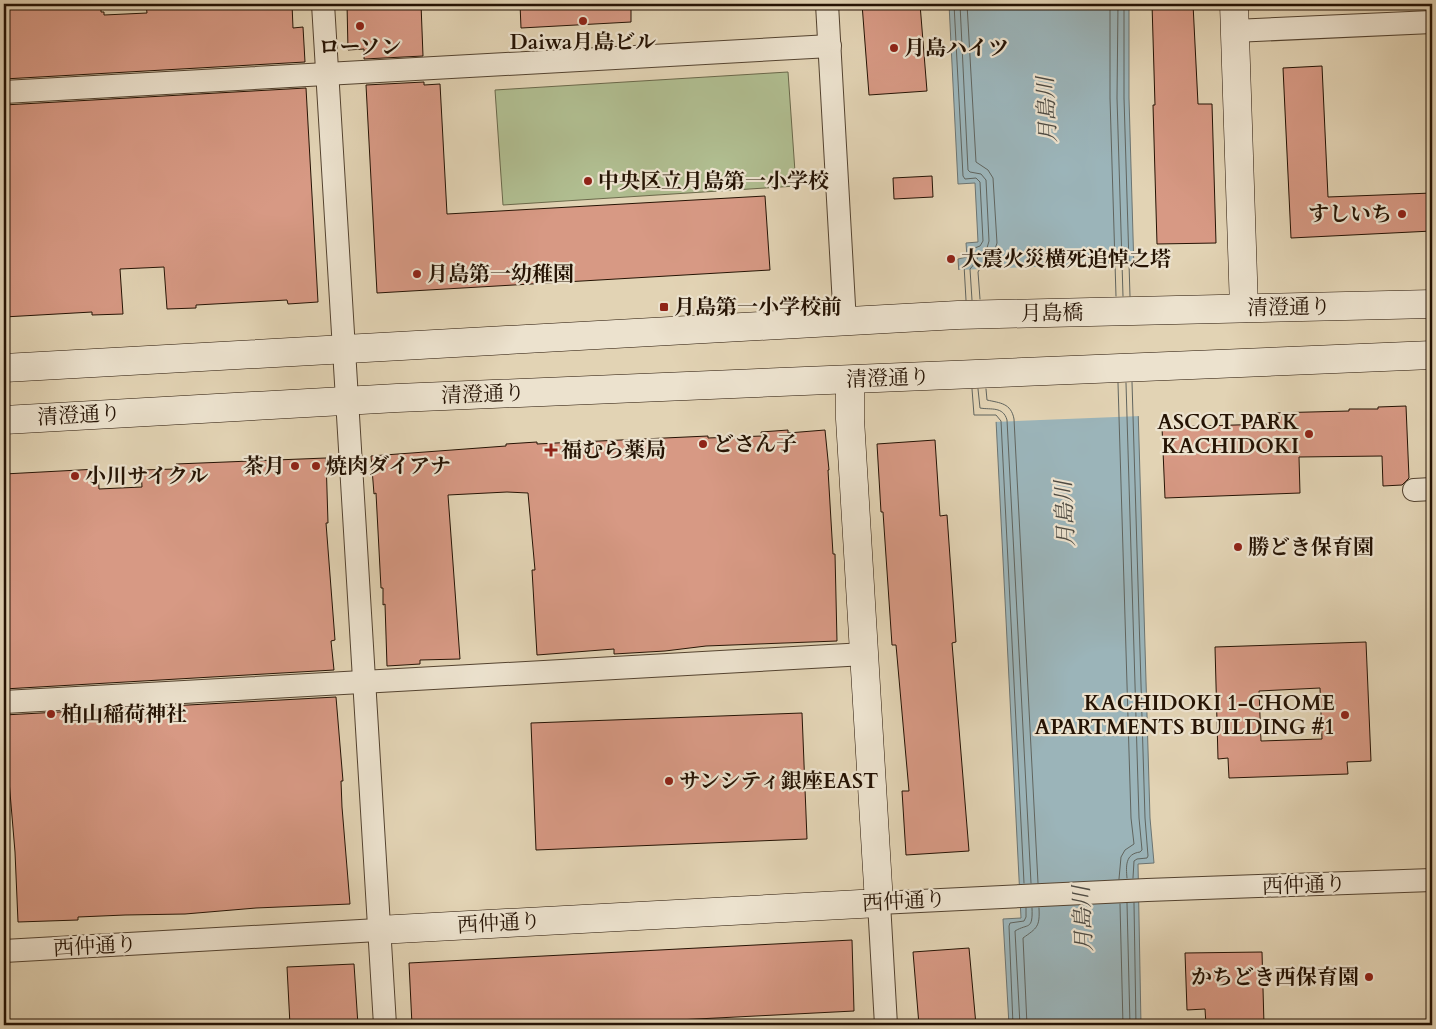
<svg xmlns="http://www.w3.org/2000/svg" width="1436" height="1029" viewBox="0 0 1436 1029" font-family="Cardo,'Noto Serif JP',serif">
  <rect width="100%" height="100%" fill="#e2d3b4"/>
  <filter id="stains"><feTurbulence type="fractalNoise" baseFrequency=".004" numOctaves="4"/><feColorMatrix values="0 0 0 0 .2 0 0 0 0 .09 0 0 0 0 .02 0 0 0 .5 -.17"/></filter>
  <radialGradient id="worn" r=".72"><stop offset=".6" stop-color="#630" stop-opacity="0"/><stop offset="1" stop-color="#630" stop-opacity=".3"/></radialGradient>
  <polygon fill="#b0bd90" stroke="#6a684a" points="788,72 796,186 503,205 495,90"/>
  <polygon fill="#9bb4b9" stroke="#6c7471" points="949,4 1129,4 1129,98 1150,818 1154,863 1138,864 1141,1025 1009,1025 1003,919 1021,918 996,420 969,421 958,259 967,257 966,243 978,242 975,183 958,184"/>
  <polygon fill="#e2d3b4" points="1136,263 1141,416 967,423 957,270"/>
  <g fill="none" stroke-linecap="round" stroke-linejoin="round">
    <g stroke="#60645e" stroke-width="1">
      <polyline points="954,4 963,176 965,179 976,178 980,182 983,241 980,246 972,249 971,259 964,265 966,300"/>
      <polyline points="960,4 968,170 970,172 981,174 986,180 989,241 987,248 979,254 976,262 970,269 972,300"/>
      <polyline points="967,4 976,162 988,170 993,178 997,243 994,252 985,260 978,272 980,299"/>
      <polyline points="1110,4 1110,98 1116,296"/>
      <polyline points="1118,4 1117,98 1123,296"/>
      <polyline points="1124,4 1124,98 1130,296"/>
      <polyline points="1132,382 1145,818 1148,856 1147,858 1137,859 1134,861 1133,878"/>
      <polyline points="1118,383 1131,818 1134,844 1125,850 1121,857 1119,879"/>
      <path d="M 1126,383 L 1139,818 L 1142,850 L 1140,852 C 1125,854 1126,866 1127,878"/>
      <polyline points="972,389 974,415 996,415 1001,421 1024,883"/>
      <path d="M 978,389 L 980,408 C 991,410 1003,406 1007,420 L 1031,883"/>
      <path d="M 986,389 L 987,400 C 1000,403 1011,403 1014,419 L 1038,883"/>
      <polyline points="1127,903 1130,1025"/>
      <polyline points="1134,903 1136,1025"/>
      <polyline points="1120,904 1123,1025"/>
      <polyline points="1013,1025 1009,926 1010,923 1024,921 1026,917 1026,908"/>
      <path d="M 1020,1025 L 1015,931 C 1028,923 1033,931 1032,908"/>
      <path d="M 1027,1025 L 1023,938 C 1037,928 1040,927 1039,908"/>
    </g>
  </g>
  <g fill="#d79984" stroke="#251304" fill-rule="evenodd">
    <polygon points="4,4 101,4 101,12 104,12 104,15 147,13 146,4 292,4 293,28 303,27 305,62 4,79"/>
    <polygon points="347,4 421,4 423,56 364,59 364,49 348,50"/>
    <polygon points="520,4 631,4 631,22 521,28"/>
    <polygon points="862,4 920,4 927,91 869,95"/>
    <polygon points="1152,4 1193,4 1198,104 1212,104 1216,243 1157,244 1153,105 1155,105"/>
    <polygon points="1322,66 1328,197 1432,193 1432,231 1291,238 1283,68"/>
    <polygon points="424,82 424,85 440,84 447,214 765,196 770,270 377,293 366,85"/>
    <polygon points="306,88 318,302 288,304 287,300 196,305 196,308 167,309 164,267 120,269 123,314 92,315 92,312 4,317 4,105"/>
    <polygon points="932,176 933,197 894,199 893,178"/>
    <polygon points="1406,406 1409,478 1402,485 1383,486 1382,456 1299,457 1300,493 1165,498 1162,427 1272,424 1271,413 1349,411 1349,409 1378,409 1378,407"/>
    <polygon points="788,430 788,433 825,430 829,470 828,470 833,554 835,554 837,641 706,646 665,651 614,654 614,649 537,655 532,570 535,570 528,493 507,492 448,495 460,659 420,660 420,664 387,666 385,604 383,605 383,588 381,588 376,493 374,494 371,456 506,446 506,444 537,442 537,444 556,443 708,436 708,438 762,436 761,432"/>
    <polygon points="935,440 940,516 947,515 956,642 952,643 969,851 906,855 902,791 909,791 896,645 892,645 883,512 881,512 877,444"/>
    <polygon points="326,458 328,523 326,523 335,640 331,641 334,670 4,689 4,474 98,469 99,489 142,487 141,470 176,469 176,464"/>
    <path d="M 1366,642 L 1371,761 L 1347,762 L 1348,774 L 1229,778 L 1228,758 L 1218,759 L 1215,647 ZM 1320,688 L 1322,739 L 1261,741 L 1259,691 Z"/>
    <polygon points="336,697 343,781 341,781 342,807 350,904 256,908 185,914 125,915 78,917 78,920 18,922 15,852 6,745 4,746 4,715"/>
    <polygon points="802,713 807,839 536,850 531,723"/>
    <polygon points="852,940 854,1011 579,1025 412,1025 409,963"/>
    <polygon points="969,948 976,1025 919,1025 913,952"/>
    <polygon points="1262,952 1264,1025 1206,1025 1205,1009 1187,1010 1185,953"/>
    <polygon points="354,964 358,1025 290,1025 287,967"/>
  </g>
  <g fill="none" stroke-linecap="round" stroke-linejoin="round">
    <g stroke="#544330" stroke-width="24">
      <g id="street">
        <polyline points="323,4 385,1025"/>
        <polyline points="827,4 845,323"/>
        <polyline points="1234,31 1432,22"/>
        <polyline points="4,92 830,46"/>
        <polyline points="1414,490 1432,489"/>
        <polyline points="4,702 865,654"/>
        <polyline points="4,951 378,930"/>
        <polyline points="886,1025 879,903 1147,890 1432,880"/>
      </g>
    </g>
    <g stroke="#251304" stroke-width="29">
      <g id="secondary">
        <polyline points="1234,4 1244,308"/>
        <polyline points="4,368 958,315 1432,304"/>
        <polyline points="4,420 397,398 1432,355"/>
        <polyline points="378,930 879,903 850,419 850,380"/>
      </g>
    </g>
    <use href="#street" stroke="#ece2ce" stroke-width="22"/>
    <use href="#secondary" stroke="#ece2ce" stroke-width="28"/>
  </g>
  <g fill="#8f2418" stroke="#ece2ce" stroke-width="2">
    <circle cx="583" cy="21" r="5"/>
    <circle cx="360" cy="26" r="5"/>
    <circle cx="894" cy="48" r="5"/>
    <circle cx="588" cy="181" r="5"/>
    <circle cx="1402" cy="214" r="5"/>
    <circle cx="951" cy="259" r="5"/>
    <circle cx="417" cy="274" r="5"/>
    <rect x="659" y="302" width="10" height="10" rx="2.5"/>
    <circle cx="1309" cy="434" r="5"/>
    <circle cx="703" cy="444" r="5"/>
    <path d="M548.5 442.5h5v5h5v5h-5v5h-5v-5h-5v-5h5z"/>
    <circle cx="295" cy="466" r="5"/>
    <circle cx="316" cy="466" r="5"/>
    <circle cx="75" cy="476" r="5"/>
    <circle cx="1238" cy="547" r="5"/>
    <circle cx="51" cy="714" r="5"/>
    <circle cx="1345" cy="715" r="5"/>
    <circle cx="669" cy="781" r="5"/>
    <circle cx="1369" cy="977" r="5"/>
  </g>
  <g text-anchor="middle" stroke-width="4.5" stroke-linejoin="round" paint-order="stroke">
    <g font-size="21" font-weight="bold" fill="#251304" stroke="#ece2ce" text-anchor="start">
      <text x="583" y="49" text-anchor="middle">Daiwa月島ビル</text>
      <text x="360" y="54" text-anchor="middle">ローソン</text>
      <text x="904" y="55">月島ハイツ</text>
      <text x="598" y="188">中央区立月島第一小学校</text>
      <text x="1392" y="221" text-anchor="end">すしいち</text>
      <text x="961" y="266">大震火災横死追悼之塔</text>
      <text x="427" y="281">月島第一幼稚園</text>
      <text x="674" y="314">月島第一小学校前</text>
      <text x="1299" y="429" text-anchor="end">ASCOT PARK<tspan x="1299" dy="24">KACHIDOKI</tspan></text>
      <text x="713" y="451">どさん子</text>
      <text x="561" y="457">福むら薬局</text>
      <text x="285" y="473" text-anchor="end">茶月</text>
      <text x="326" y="473">焼肉ダイアナ</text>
      <text x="85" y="483">小川サイクル</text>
      <text x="1248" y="554">勝どき保育園</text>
      <text x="1335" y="710" text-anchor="end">KACHIDOKI 1-CHOME<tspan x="1335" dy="24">APARTMENTS BUILDING #1</tspan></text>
      <text x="61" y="721">柏山稲荷神社</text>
      <text x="679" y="788">サンシティ銀座EAST</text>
      <text x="1359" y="984" text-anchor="end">かちどき西保育園</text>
    </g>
    <g font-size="21" fill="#251304" stroke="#ece2ce">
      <text transform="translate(1289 307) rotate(-1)" y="7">清澄通り</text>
      <text transform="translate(1052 313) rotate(-1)" y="7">月島橋</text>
      <text transform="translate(888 378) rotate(-2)" y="7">清澄通り</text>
      <text transform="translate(483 394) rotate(-2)" y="7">清澄通り</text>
      <text transform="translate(79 415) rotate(-3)" y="7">清澄通り</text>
      <text transform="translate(1304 885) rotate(-2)" y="7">西仲通り</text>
      <text transform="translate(904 901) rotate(-3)" y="7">西仲通り</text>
      <text transform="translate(499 923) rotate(-3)" y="7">西仲通り</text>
      <text transform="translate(95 946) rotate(-3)" y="7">西仲通り</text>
    </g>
    <g font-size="22" font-style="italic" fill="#4e4b43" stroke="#ece2ce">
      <text transform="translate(1046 110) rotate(-93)" y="8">月島川</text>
      <text transform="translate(1064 514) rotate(-93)" y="8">月島川</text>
      <text transform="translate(1082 919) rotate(-93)" y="8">月島川</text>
    </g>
  </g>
  <rect width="1436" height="1029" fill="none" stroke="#e2d3b4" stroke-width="20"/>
  <rect x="5" y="5" width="1426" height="1019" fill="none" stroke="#251304" stroke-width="2.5"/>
  <rect x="10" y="10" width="1416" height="1009" fill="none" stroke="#251304"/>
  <rect width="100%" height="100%" filter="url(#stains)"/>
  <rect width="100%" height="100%" fill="url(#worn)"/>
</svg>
